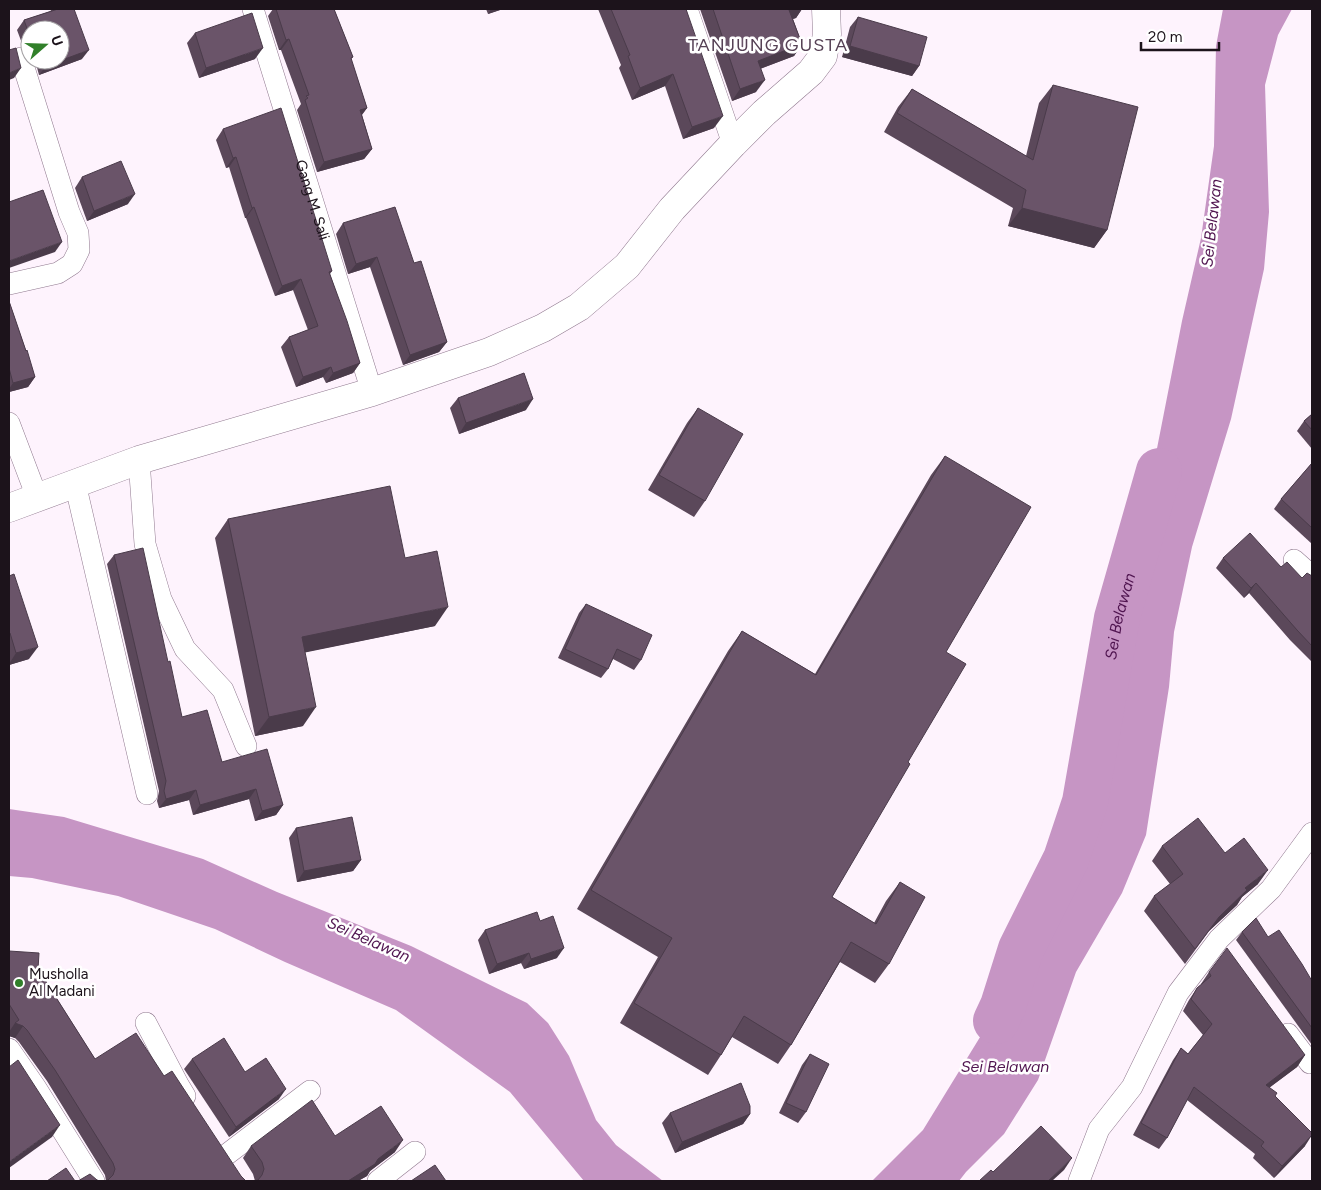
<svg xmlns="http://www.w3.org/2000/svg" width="1321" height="1190" viewBox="0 0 1321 1190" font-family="Figtree,sans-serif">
  <rect width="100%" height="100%" fill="#fef3fd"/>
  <g fill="#c695c4">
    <polygon points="1223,9 1292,9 1278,35 1265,85 1269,212 1264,269 1231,419 1192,547 1174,632 1169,687 1146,835 1122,893 1076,972 1038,1080 1004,1134 966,1172 959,1181 872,1181 923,1130 985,1029 1070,843 1110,688 1182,321 1201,238 1214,146 1216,46"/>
    <polygon points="9,809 64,817 203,859 277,892 411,946 527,1003 548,1023 569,1056 596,1120 616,1145 663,1181 584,1181 510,1092 396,1010 285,962 215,929 118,896 32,878 9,876"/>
  </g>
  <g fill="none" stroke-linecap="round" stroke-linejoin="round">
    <path stroke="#c695c4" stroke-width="46" id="s1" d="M 996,1021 L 1003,1006 L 1021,949 L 1066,859 L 1085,802 L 1117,618 L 1159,471"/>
    <g stroke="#90798f" stroke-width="22">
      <g id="street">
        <path id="s2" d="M 253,9 L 372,392"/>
        <polyline points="687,9 733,144"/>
        <polyline points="9,284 58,273 72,264 79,250 78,233 69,212 21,58"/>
        <polyline points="9,423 37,497"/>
        <polyline points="139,460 145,544 161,599 185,649 223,690 246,746"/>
        <polyline points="75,483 147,794"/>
        <polyline points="1294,560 1312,576"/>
        <polyline points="146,1023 179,1086 185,1096"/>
        <polyline points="1288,1034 1310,1063"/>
        <polyline points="9,1049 36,1088 94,1181"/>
        <polyline points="226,1155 310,1091"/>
        <polyline points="378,1181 415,1152"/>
        <polyline points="1079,1181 1099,1129 1132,1087 1178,993 1219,939 1271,889 1312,833"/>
      </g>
    </g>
    <g stroke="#90798f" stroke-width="29">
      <polyline id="secondary" points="9,508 139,460 372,392 489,352 543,328 579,307 627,266 672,209 733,144 764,113 811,72 823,56 827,34 826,9"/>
    </g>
    <use href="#street" stroke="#fff" stroke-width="21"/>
    <use href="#secondary" stroke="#fff" stroke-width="28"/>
  </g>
  <g fill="#5b485a">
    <polygon points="50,9 74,9 82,59 39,75 35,60 60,60 30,30 30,50 29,49 23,46 17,30 24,20 51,11"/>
    <polygon points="273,9 334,9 353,57 351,59 367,108 362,115 372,149 364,159 317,172 297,110 301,104 281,50 279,50 268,16"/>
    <polygon points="486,9 503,9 488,14"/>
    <polygon points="598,9 686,9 714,128 683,139 665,86 632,100 619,68 621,65"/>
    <polygon points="700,9 802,9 796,18 793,19 802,44 794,56 760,69 756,92 732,101"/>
    <polygon points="858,17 919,66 912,76 842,57 850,27"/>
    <polygon points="195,33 255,59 199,78 187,43"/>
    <polygon points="1053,85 1107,230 1094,248 1008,226 1013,208 884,132 898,107 912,89 1026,156 1039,103"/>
    <polygon points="223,129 332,271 330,274 360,363 353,373 326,383 323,377 296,387 281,347 289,337 308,330 293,290 275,296 246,218 245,218 229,167 226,168 216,140"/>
    <polygon points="82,177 128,204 87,221 75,188"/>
    <polygon points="343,223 414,263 447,342 439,352 403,365 370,267 348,274 336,234"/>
    <polygon points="9,301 35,377 28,387 9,392"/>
    <polygon points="458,398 526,410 459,434 450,408"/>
    <polygon points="698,408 705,501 694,517 648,490 687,423"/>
    <polygon points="1312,414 1312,449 1297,431 1304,421"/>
    <polygon points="945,456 946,652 908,762 832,897 874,923 886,901 900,882 889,964 875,983 840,962 791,1045 778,1064 732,1037 721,1055 708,1075 620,1023 658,957 577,909 728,651 742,631 815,674 931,475"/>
    <polygon points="1312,463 1312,544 1274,509 1281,499"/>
    <polygon points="228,519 405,558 435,626 305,652 303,726 255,736 215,538"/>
    <polygon points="114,555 182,717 222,762 283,805 276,815 255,821 249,799 193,815 189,800 159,808 157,801 159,791 107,564"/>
    <polygon points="1223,558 1281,567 1302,578 1312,576 1312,662 1290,640 1249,593 1244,598 1216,568"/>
    <polygon points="9,576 29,659 9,665"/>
    <polygon points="586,604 641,660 634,670 613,659 608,669 601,678 558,658 579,613"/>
    <polygon points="296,828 361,860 353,871 297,882 289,838"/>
    <polygon points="1162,846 1225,853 1258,884 1242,897 1237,905 1209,931 1185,964 1144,911 1154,896 1170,884 1152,861"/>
    <polygon points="540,921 557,958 524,969 521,963 489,974 478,940 485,930"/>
    <polygon points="1242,932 1268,937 1312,981 1312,1045 1236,940"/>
    <polygon points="9,951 38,969 95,1059 164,1076 241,1176 106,1181 105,1175 47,1081 19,1042 15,1038 9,1036 9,1032 10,1030 9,1029"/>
    <polygon points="1209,972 1305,1055 1297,1067 1269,1088 1305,1146 1274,1178 1253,1158 1255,1154 1187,1100 1167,1138 1159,1149 1133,1135 1173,1060 1181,1048 1188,1054 1203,1035 1183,1011 1189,1000 1197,988 1201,985 1201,984"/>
    <polygon points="810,1054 806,1112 798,1123 779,1113 802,1065"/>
    <polygon points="192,1059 245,1072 279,1099 229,1137 184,1069"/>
    <polygon points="670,1113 750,1114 743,1124 675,1153 662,1123"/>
    <polygon points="335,1136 395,1152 370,1171 367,1176 358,1181 254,1181 255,1181 253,1174 243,1158 251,1146"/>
  </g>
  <g fill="#4a3b4a">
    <polygon points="491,9 503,9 488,14"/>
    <polygon points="793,9 802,9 796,18 781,22 789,10"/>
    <polygon points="289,39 281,50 279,50 286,40"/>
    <polygon points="802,44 794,56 749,73 758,61"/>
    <polygon points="850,46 919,66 912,76 842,57"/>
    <polygon points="263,48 255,59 199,78 206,68"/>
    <polygon points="89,50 82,59 39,75 46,66"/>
    <polygon points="21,68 14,78 9,80 9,73"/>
    <polygon points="673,74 665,86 632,100 640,88"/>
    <polygon points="765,80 756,92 732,101 740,89"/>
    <polygon points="367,108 359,118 360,110"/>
    <polygon points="723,116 714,128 683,139 692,127"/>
    <polygon points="372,149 364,159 317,172 324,162"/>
    <polygon points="236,157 229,167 226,168 233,158"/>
    <polygon points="135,194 128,204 87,221 94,211"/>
    <polygon points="254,207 246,218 245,218 252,208"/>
    <polygon points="1022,208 1107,230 1094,248 1008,226"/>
    <polygon points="62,242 55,252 9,268 9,261"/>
    <polygon points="377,257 370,267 348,274 356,264"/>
    <polygon points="301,279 293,290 275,296 282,286"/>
    <polygon points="447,342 439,352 403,365 410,355"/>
    <polygon points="360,363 353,373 326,383 333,373"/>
    <polygon points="331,367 323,377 296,387 303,377"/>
    <polygon points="35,377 28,387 9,392 9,389 13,383"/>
    <polygon points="533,399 526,410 459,434 466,423"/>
    <polygon points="1256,583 1249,593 1244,598 1251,588"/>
    <polygon points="448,607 435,626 288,656 302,637"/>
    <polygon points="38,647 29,659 9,665 9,664 16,653"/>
    <polygon points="316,707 303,726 255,736 269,717"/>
    <polygon points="256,789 249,799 193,815 200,805"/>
    <polygon points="196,790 189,800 159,808 166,799"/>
    <polygon points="283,805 276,815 255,821 262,811"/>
    <polygon points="361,860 353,871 297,882 304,871"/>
    <polygon points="1268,870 1258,884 1242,897 1237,905 1209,931 1185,964 1219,917 1245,888"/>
    <polygon points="564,948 557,958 524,969 531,959"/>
    <polygon points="529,953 521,963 489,974 497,964"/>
    <polygon points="15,1023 23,1026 15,1038 9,1036 9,1032"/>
    <polygon points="1305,1055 1297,1067 1258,1096 1266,1085"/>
    <polygon points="286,1089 279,1099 229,1137 236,1127"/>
    <polygon points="750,1114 743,1124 675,1153 682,1142"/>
    <polygon points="60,1125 52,1137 9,1168 9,1162"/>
    <polygon points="1312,1135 1305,1146 1274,1178 1282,1166"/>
    <polygon points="403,1140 395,1152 370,1171 367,1176 358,1181 348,1181 378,1159"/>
    <polygon points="1072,1158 1064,1170 1052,1181 1048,1181"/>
  </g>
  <g fill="#6a5469" stroke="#4a3b4a">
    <polygon points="58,9 74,9 89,50 46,66 44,60 60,60 60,30 30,30 30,37 24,20"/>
    <polygon points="276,9 334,9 353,57 351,58 367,108 360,110 372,149 324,162 305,100 308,98 306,96 309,95 289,39 286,40"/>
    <polygon points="611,9 686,9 723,116 692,127 673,74 640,88 628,56 630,55"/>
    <polygon points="713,9 793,9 789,10 802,44 758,61 765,80 740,89"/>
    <polygon points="252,13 263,48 206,68 195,33"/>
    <polygon points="858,17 927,37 919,66 850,46"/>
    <polygon points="16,48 21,68 9,73 9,50"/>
    <polygon points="1053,85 1138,107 1107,230 1022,208 1026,190 897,113 912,89 1033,160"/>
    <polygon points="281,108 332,271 329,272 347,321 360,363 333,373 331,367 303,377 289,337 318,326 301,279 282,286 254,207 252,208 236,157 233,158 223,129"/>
    <polygon points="121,161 135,194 94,211 82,177"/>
    <polygon points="43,190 62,242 9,261 9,202"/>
    <polygon points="395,207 414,263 421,261 447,342 410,355 377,257 356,264 343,223"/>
    <polygon points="9,301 26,351 27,350 35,377 13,383 9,368"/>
    <polygon points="524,373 533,399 466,423 458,398"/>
    <polygon points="698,408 743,434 705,501 659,475"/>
    <polygon points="1312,414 1312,430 1304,421"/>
    <polygon points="945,456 1031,507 946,652 966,664 908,762 910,764 832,897 876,924 900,882 925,897 889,964 851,942 791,1045 744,1016 721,1055 634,1003 672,938 591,890 742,631 816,675"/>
    <polygon points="1312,463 1312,528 1281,499"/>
    <polygon points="390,486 405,558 437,551 448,607 302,637 316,707 269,717 228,519"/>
    <polygon points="1250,533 1281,567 1287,562 1302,578 1307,573 1312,576 1312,646 1297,630 1256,583 1251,588 1223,558"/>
    <polygon points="143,548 168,662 170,661 182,717 207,710 222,762 267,749 283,805 262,811 256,789 200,805 196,790 166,799 164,791 166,781 114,555"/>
    <polygon points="14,574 38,647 16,653 10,633 9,634 9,576"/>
    <polygon points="586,604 652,635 641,660 617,649 608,669 565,649"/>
    <polygon points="352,817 361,860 304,871 296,828"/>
    <polygon points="1198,818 1225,853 1244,838 1268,870 1245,888 1247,890 1219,917 1195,949 1154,896 1183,874 1162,846"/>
    <polygon points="537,912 540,921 553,916 564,948 531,959 529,953 497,964 485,930"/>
    <polygon points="1256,918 1268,937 1279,930 1302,964 1312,981 1312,1028 1242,932"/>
    <polygon points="1227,948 1305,1055 1266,1085 1277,1093 1275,1096 1312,1133 1312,1135 1282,1166 1261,1146 1264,1142 1194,1087 1167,1138 1141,1123 1181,1048 1188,1054 1212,1024 1191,999 1197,988 1211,976 1209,972"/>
    <polygon points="9,951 39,953 38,969 95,1059 136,1033 164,1076 172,1071 241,1176 246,1181 250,1181 104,1181 108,1180 113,1175 115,1169 113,1163 55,1070 27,1030 23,1026 15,1023 19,1020 9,1004"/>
    <polygon points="224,1038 245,1072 266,1058 286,1089 236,1127 192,1059"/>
    <polygon points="810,1054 829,1064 806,1112 786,1103"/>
    <polygon points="18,1060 60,1125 9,1162 9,1067"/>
    <polygon points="741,1083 750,1106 750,1114 682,1142 670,1113"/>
    <polygon points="312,1100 335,1136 381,1106 403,1140 378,1159 375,1164 348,1181 254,1181 258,1180 262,1175 264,1169 262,1162 251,1146"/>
    <polygon points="1041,1126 1072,1158 1048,1181 979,1181 991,1170 993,1172"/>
    <polygon points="435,1165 446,1181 411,1181"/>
    <polygon points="66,1168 75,1181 47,1181"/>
    <polygon points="90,1174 97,1180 100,1181 78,1181"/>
  </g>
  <circle fill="#31802a" stroke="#fff" stroke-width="2" cx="19" cy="983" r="5"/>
  <g text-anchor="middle" stroke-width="5" stroke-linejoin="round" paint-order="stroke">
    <g font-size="15" fill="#1c131b" stroke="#fff">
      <text dy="5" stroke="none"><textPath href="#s2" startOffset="200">Gang M. Sali</textPath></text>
    </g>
    <g font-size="15" fill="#1c131b" stroke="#fff" text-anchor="start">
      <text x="29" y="979">Musholla<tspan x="29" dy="17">Al Madani</tspan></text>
    </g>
    <g font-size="16" font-style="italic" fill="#501550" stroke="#fff">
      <text transform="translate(1211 223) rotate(-84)" y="6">Sei Belawan</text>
      <text dy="6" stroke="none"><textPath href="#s1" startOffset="426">Sei Belawan</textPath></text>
      <text transform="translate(369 939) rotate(24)" y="6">Sei Belawan</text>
      <text x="1005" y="1072">Sei Belawan</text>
    </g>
    <g font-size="18" letter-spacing="1" fill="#564155" stroke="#fff">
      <text x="768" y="51">TANJUNG GUSTA</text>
    </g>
  </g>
  <rect width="1321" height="1190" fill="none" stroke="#1c131b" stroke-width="20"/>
  <g transform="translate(45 45) rotate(70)"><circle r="24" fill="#ffffff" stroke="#a4a1a4"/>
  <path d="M0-4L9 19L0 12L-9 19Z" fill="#31802a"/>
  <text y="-8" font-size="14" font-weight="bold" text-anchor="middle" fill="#1c131b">U</text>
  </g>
  <path d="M1141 42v8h78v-8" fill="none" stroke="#1c131b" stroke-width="2.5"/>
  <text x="1148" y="42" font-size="15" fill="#1c131b" stroke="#ffffff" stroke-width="4" paint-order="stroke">20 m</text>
</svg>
